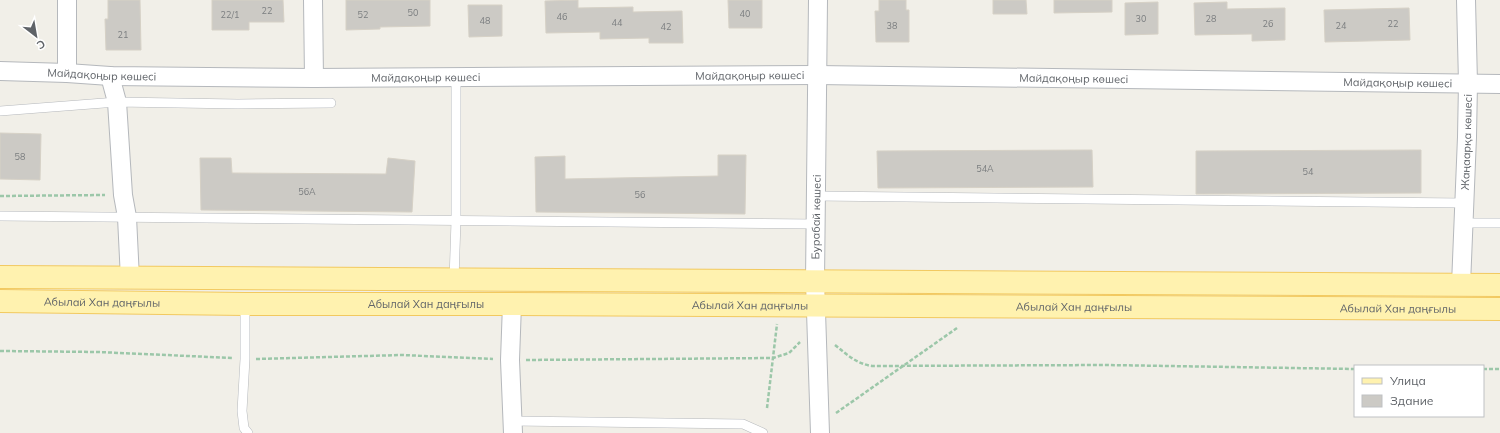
<svg xmlns="http://www.w3.org/2000/svg" width="1500" height="433" viewBox="0 0 1500 433" font-family="Mulish,sans-serif">
  <rect width="100%" height="100%" fill="#f1efe8"/>
  <g fill="#cccac5" stroke="#d6d1c6">
    <polygon points="108,0 140,0 141,50 106,50 105,19 108,19"/>
    <polygon points="212,0 283,0 284,22 249,22 249,30 212,30"/>
    <polygon points="346,0 430,0 430,26 380,27 380,29 346,30"/>
    <polygon points="578,0 578,8 633,7 633,12 682,11 683,43 649,43 649,38 600,39 600,32 546,33 545,1"/>
    <polygon points="728,0 762,0 762,28 729,28"/>
    <polygon points="879,0 906,0 906,10 909,10 909,42 876,42 875,11 879,11"/>
    <polygon points="993,0 1026,0 1027,14 993,14"/>
    <polygon points="1054,0 1112,0 1112,12 1054,13"/>
    <polygon points="1158,2 1158,34 1125,35 1125,3"/>
    <polygon points="1227,2 1227,9 1285,8 1285,40 1252,41 1252,34 1195,35 1194,3"/>
    <polygon points="468,5 502,5 502,36 469,37"/>
    <polygon points="1409,8 1410,40 1325,42 1324,10"/>
    <polygon points="0,133 41,134 40,180 0,179"/>
    <polygon points="1092,150 1093,187 878,188 877,151"/>
    <polygon points="1421,150 1421,193 1196,194 1196,151"/>
    <polygon points="718,155 746,155 745,214 536,212 535,157 565,156 565,179 718,176"/>
    <polygon points="200,158 231,158 232,173 386,174 388,158 415,161 412,212 201,210"/>
  </g>
  <g fill="none" stroke-linecap="round" stroke-linejoin="round">
    <g stroke="#b5b8bc" stroke-width="10">
      <g id="lane">
        <polyline points="0,111 117,102 238,104 331,103"/>
        <polyline points="816,196 1464,203"/>
        <polyline points="0,216 816,224"/>
        <polyline points="1463,223 1500,223"/>
        <polyline points="454,280 456,221 456,77"/>
        <polyline points="245,304 245,359 242,411 244,428 248,433"/>
        <polyline points="513,421 743,424 763,433"/>
      </g>
    </g>
    <g stroke="#b5b8bc" stroke-width="20">
      <g id="street">
        <polyline points="313,0 314,78"/>
        <polyline points="818,0 815,281 820,433"/>
        <path id="s1" d="M 0,71 L 67,73 L 110,76 L 314,78 L 817,75 L 1500,84"/>
        <polyline points="67,73 67,0"/>
        <polyline points="110,76 117,102 123,195 127,217 130,279"/>
        <path id="s2" d="M 1461,285 L 1467,137 L 1468,83 L 1466,0"/>
        <polyline points="512,304 510,360 513,433"/>
      </g>
    </g>
    <g stroke="#f2c960" stroke-width="24">
      <g id="primary">
        <polyline points="0,277 1500,285"/>
        <path id="s3" d="M 0,301 L 245,304 L 512,304 L 1500,309"/>
      </g>
    </g>
    <g stroke="#9cc7a9" stroke-width="2.5" stroke-dasharray="4 2" stroke-linecap="butt">
      <polyline points="0,196 105,195"/>
      <path d="M 835,345 C 846,354 857,364 872,366 L 1107,365 L 1355,369"/>
      <polyline points="0,351 98,352 233,358"/>
      <polyline points="256,359 402,355 493,359"/>
      <polyline points="526,360 773,358 789,353 800,342"/>
      <polyline points="1483,369 1500,369"/>
      <polyline points="767,408 777,324"/>
      <polyline points="836,413 957,328"/>
    </g>
    <use href="#lane" stroke="#fff" stroke-width="9"/>
    <use href="#street" stroke="#fff" stroke-width="18"/>
    <use href="#primary" stroke="#fff2af" stroke-width="22"/>
  </g>
  <g text-anchor="middle" stroke-width="3" stroke-linejoin="round" paint-order="stroke">
    <g font-size="9" fill="#7a7d7f">
      <text x="267" y="14">22</text>
      <text x="413" y="16">50</text>
      <text x="745" y="17">40</text>
      <text x="230" y="18">22/1</text>
      <text x="363" y="18">52</text>
      <text x="562" y="20">46</text>
      <text x="1141" y="22">30</text>
      <text x="1211" y="22">28</text>
      <text x="485" y="24">48</text>
      <text x="617" y="26">44</text>
      <text x="1268" y="27">26</text>
      <text x="1393" y="27">22</text>
      <text x="892" y="29">38</text>
      <text x="1341" y="29">24</text>
      <text x="666" y="30">42</text>
      <text x="123" y="38">21</text>
      <text x="20" y="160">58</text>
      <text x="985" y="172">54А</text>
      <text x="1308" y="175">54</text>
      <text x="307" y="195">56А</text>
      <text x="640" y="198">56</text>
    </g>
    <g font-size="11" fill="#5f6368" stroke="#fff">
      <text dy="4" stroke="none"><textPath href="#s1" startOffset="102">Майдақоңыр көшесі</textPath></text>
      <text dy="4" stroke="none"><textPath href="#s1" startOffset="750">Майдақоңыр көшесі</textPath></text>
      <text dy="4" stroke="none"><textPath href="#s1" startOffset="426">Майдақоңыр көшесі</textPath></text>
      <text dy="4" stroke="none"><textPath href="#s1" startOffset="1074">Майдақоңыр көшесі</textPath></text>
      <text dy="4" stroke="none"><textPath href="#s1" startOffset="1398">Майдақоңыр көшесі</textPath></text>
      <text dy="4" stroke="none"><textPath href="#s2" startOffset="143">Жаңаарқа көшесі</textPath></text>
      <text transform="translate(816 217) rotate(-89)" y="4">Бурабай көшесі</text>
      <text dy="4" stroke="none"><textPath href="#s3" startOffset="102">Абылай Хан даңғылы</textPath></text>
      <text dy="4" stroke="none"><textPath href="#s3" startOffset="426">Абылай Хан даңғылы</textPath></text>
      <text dy="4" stroke="none"><textPath href="#s3" startOffset="750">Абылай Хан даңғылы</textPath></text>
      <text dy="4" stroke="none"><textPath href="#s3" startOffset="1074">Абылай Хан даңғылы</textPath></text>
      <text dy="4" stroke="none"><textPath href="#s3" startOffset="1398">Абылай Хан даңғылы</textPath></text>
    </g>
  </g>
  <rect x="1354" y="365" width="130" height="52" fill="#ffffff" stroke="#bfc1c3"/>
  <rect x="1362" y="378" width="20" height="6" fill="#fff2af" stroke="#bfc1c3"/>
  <text x="1390" y="385" font-size="12" fill="#5f6368">Улица</text>
  <rect x="1362" y="395" width="20" height="12" fill="#cccac5" stroke="#bfc1c3"/>
  <text x="1390" y="405" font-size="12" fill="#5f6368">Здание</text>
  <g transform="translate(36 36) rotate(149)" stroke="#ffffff" stroke-width="3" paint-order="stroke">
  <path d="M0-3L7 15L0 10L-7 15Z" fill="#5f6368"/>
  <text y="-6" font-size="11" font-weight="bold" text-anchor="middle" fill="#5f6368">С</text>
  </g>
</svg>
